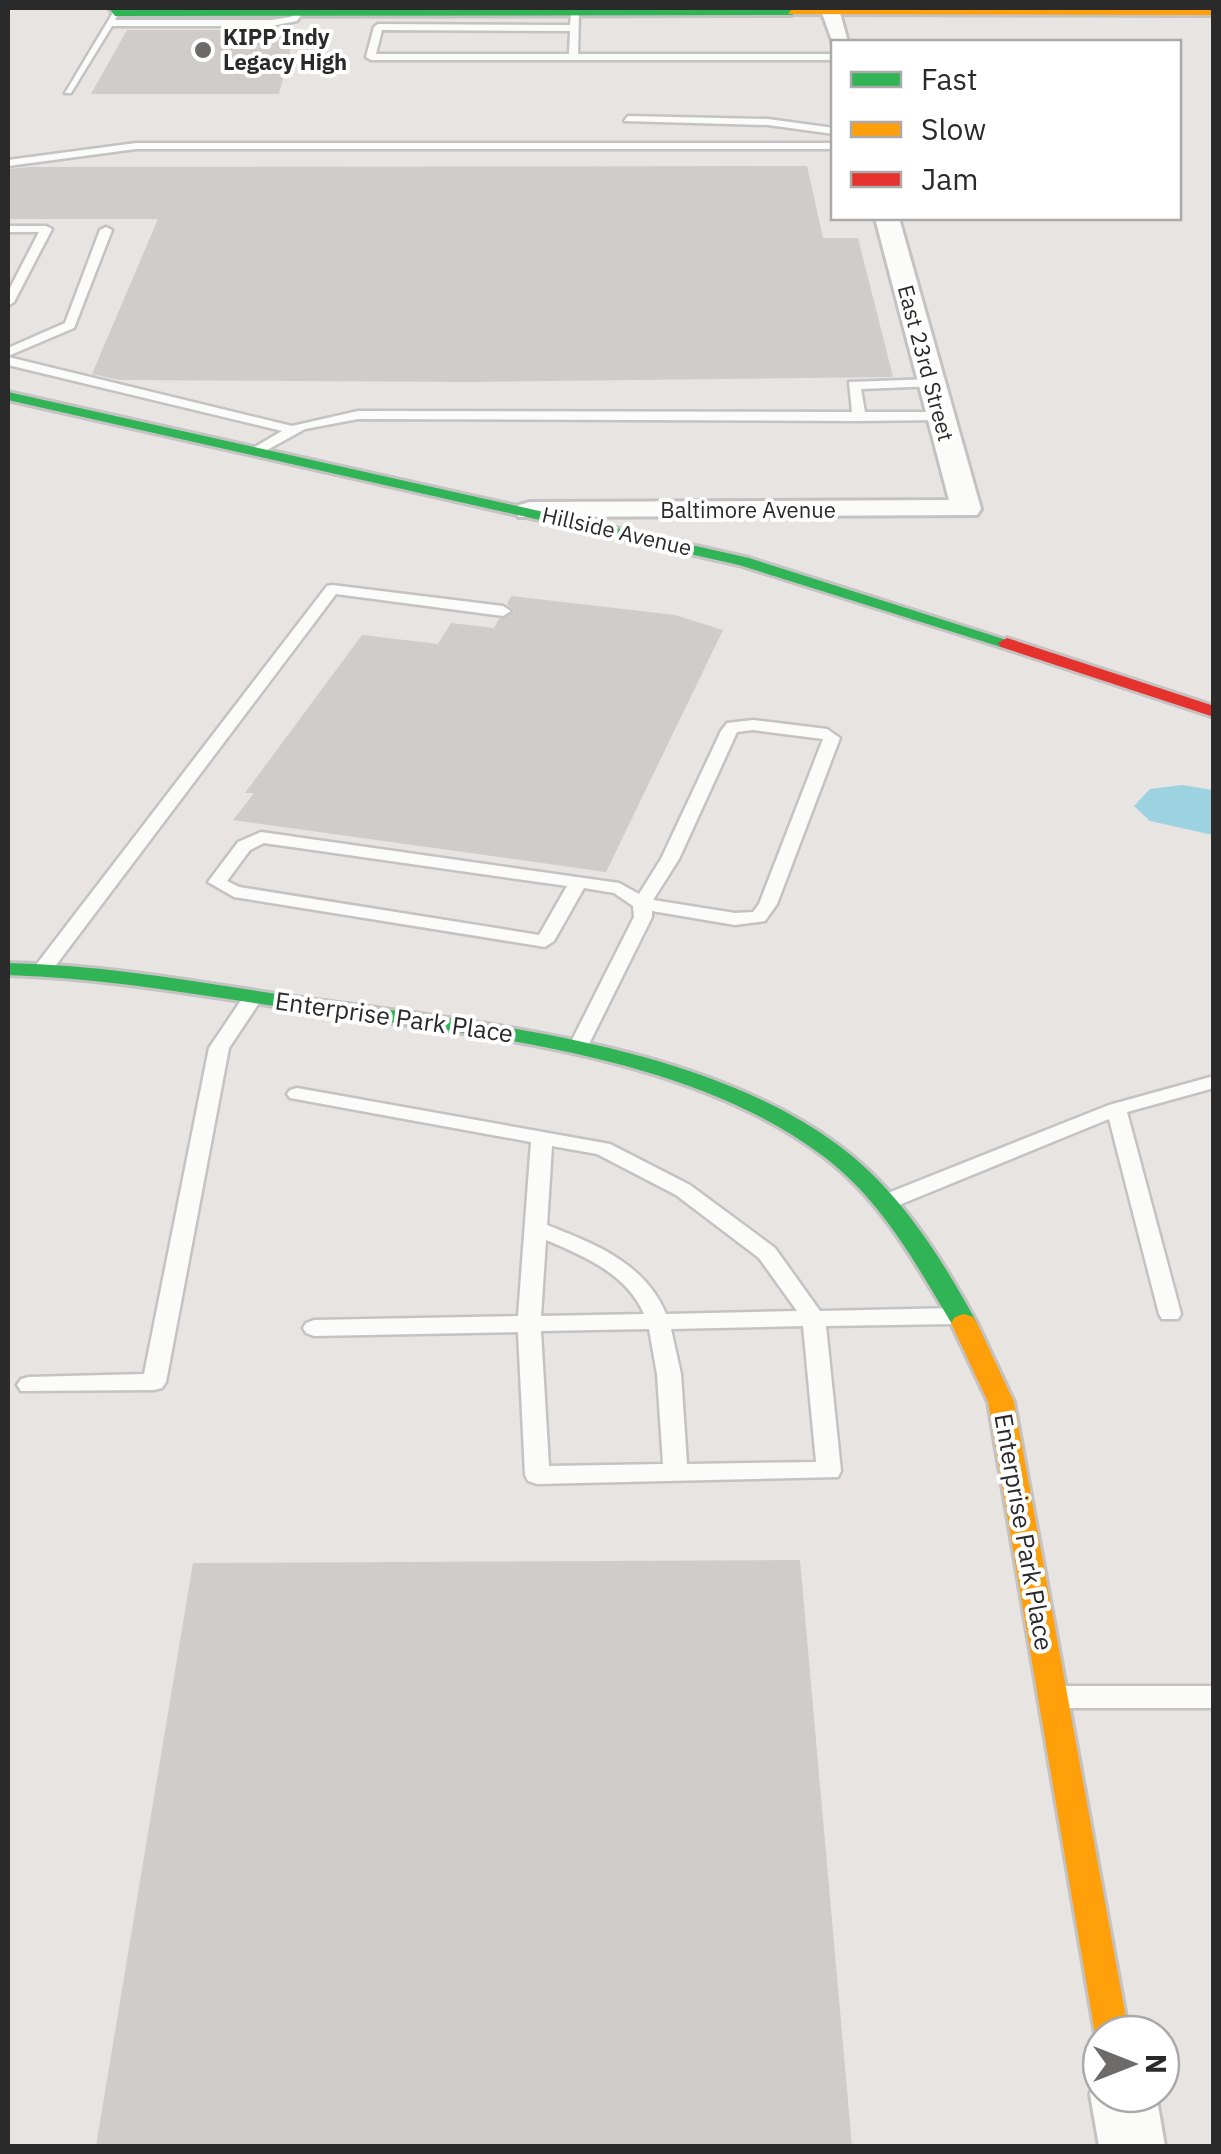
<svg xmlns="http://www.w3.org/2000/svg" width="1221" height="2154" viewBox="0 0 1221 2154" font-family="'IBM Plex Sans',sans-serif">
  <rect width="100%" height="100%" fill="#e7e4e1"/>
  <polygon fill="#9dd2e0" points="1182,785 1213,790 1213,835 1150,821 1134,806 1150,789"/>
  <g fill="#cfccca">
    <polygon points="127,30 243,30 241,36 294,36 279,94 91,94"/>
    <polygon points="807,166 823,238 858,238 893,377 470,382 119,380 92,374 158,219 8,219 8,169 29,167"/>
    <polygon points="511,596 675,615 723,630 606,872 233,820 254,793 245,793 362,635 438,644 451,623 494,628 499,619 515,612 507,604"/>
    <polygon points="800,1560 852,2146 96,2146 193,1563"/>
  </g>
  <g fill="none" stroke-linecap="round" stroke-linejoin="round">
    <g stroke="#c4c2c3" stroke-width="5">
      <g id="lane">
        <polygon points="114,11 118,14 115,20 271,20 291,17 298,11 302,14 297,21 271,26 112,26 71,93 65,93"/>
        <path d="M 575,11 L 579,14 L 578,54 L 834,54 L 834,60 L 371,60 L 366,57 L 374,27 L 378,24 L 570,25 L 571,14 ZM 382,30 L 570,31 L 569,54 L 376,54 Z"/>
        <polygon points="628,116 768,119 834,128 834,134 768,125 624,121"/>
        <polygon points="136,143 834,143 834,149 136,149 8,166 8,160"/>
        <polygon points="8,226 46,226 52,229 14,302 8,306 8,292 39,232 8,232"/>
        <polygon points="106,227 112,230 74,328 8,356 8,348 65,323 100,230"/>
        <polygon points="8,357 292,426 358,411 852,412 849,382 932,379 938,383 936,386 861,389 865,412 941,412 948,416 941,420 859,421 358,419 305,429 258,455 251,451 253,448 282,431 8,365"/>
        <polygon points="332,585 503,606 511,611 503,616 336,594 50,973 36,973 34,969 36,965 327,586"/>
        <path d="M 753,720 L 827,729 L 840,738 L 777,904 L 765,921 L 735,925 L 652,911 L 652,917 L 586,1050 L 572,1050 L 569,1046 L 634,917 L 633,906 L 614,893 L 584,888 L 554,941 L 545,947 L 234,897 L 208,882 L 238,842 L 261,832 L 619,883 L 639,894 L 661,859 L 721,731 L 727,723 ZM 753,730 L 823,739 L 759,904 L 753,912 L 735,913 L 653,900 L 679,859 L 737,732 ZM 264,843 L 567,886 L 539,935 L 239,887 L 227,881 L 250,850 Z"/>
        <polygon points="253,991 263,997 229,1048 166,1382 162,1388 154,1390 21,1391 17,1385 21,1379 29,1377 144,1374 209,1048 246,993"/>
        <polygon points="1214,1076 1214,1088 1127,1112 1181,1314 1178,1319 1162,1319 1159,1314 1109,1119 894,1207 878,1207 875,1202 878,1197 1109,1105"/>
        <path d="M 297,1088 L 610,1144 L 690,1185 L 775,1248 L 820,1311 L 956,1308 L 964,1311 L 967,1316 L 964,1321 L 956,1324 L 826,1326 L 841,1471 L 838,1477 L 537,1484 L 528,1481 L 525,1475 L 518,1332 L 314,1336 L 306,1333 L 303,1328 L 306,1323 L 314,1320 L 518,1316 L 531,1142 L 290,1098 L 287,1094 L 290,1090 ZM 552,1146 L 597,1154 L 676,1195 L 759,1258 L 797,1311 L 666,1314 C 645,1263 595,1244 547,1225 ZM 546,1240 C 584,1256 627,1274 644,1314 L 541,1316 ZM 803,1326 L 816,1462 L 687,1464 L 681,1374 L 671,1329 ZM 649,1329 L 657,1374 L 663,1464 L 549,1466 L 541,1331 Z"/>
        <polygon points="1066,1686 1214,1686 1214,1708 1066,1708 1057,1704 1053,1697 1057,1690"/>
      </g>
    </g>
    <g stroke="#c4c2c3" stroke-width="6">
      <g id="street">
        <polygon points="830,8 840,13 848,42 834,42 834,46 822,13"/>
        <polygon points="875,218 899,218 981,509 977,515 519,517 515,511 519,505 530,502 949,500"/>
        <polygon points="1100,2073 1101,2094 1156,2094 1165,2146 1099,2146 1090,2094"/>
      </g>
    </g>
    <g stroke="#c4c2c3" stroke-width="6">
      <g id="fast">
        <polygon points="109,8 792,9 797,12 792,15 115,16"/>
        <polygon points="8,392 749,558 1016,643 1007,648 1001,647 739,565 8,400"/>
        <path d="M 8,963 C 110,965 209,984 309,999 C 475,1022 701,1043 838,1145 C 899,1190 941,1257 977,1323 L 973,1329 L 955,1329 C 917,1266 883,1201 823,1156 C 687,1053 473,1035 309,1011 C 209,997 110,978 8,975 Z"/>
      </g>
    </g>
    <g stroke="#c4c2c3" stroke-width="6">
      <g id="slow">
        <polygon points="792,9 1214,9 1214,15 788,14"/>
        <polygon points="964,1314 973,1317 977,1323 1014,1402 1129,2034 1101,2034 1101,2045 1095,2034 988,1402 951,1323 955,1317"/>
      </g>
    </g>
    <g stroke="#c4c2c3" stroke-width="6">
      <polygon id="jam" points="1007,638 1214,706 1214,717 1001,647 998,643"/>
    </g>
    <use href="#lane" fill="#fbfbfa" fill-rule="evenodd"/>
    <use href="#street" fill="#fbfbfa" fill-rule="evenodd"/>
    <use href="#fast" fill="#30b455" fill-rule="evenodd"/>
    <use href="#slow" fill="#ff9f0a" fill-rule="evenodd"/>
    <use href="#jam" fill="#e5322d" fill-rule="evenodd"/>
  </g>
  <circle fill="#6c6b6a" stroke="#fff" stroke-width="4" cx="203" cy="50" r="10"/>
  <g text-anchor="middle" stroke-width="8" stroke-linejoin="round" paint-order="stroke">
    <g font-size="22" font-weight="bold" fill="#2a2a2a" stroke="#fff" text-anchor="start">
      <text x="223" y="45">KIPP Indy<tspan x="223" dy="25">Legacy High</tspan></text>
    </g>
    <g font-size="22" fill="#2a2a2a" stroke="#fff">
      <text transform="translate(926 363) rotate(75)" y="8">East 23rd Street</text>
      <text x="748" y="518">Baltimore Avenue</text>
      <text transform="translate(617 531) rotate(13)" y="8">Hillside Avenue</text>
    </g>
    <g font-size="25" fill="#2a2a2a" stroke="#fff">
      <text transform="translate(394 1017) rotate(8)" y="9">Enterprise Park Place</text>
      <text transform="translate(1024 1532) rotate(80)" y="9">Enterprise Park Place</text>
    </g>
  </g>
  <rect width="1221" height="2154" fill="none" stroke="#2a2a2a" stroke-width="20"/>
  <rect x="831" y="40" width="350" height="180" fill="#ffffff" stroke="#aaaaaa" stroke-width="2.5"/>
  <rect x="851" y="72" width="50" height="15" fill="#30b455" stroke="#aaaaaa" stroke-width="2.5"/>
  <text x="921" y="90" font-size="30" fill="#2a2a2a">Fast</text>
  <rect x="851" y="122" width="50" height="15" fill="#ff9f0a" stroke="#aaaaaa" stroke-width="2.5"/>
  <text x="921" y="140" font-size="30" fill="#2a2a2a">Slow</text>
  <rect x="851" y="172" width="50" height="15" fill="#e5322d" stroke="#aaaaaa" stroke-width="2.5"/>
  <text x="921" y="190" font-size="30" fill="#2a2a2a">Jam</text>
  <g transform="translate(1131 2064) rotate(90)"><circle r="48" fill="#ffffff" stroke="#aaaaaa" stroke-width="2.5"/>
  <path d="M0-8L18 38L0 25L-18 38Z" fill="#6c6b6a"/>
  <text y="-15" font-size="28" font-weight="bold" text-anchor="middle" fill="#2a2a2a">N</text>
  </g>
</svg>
